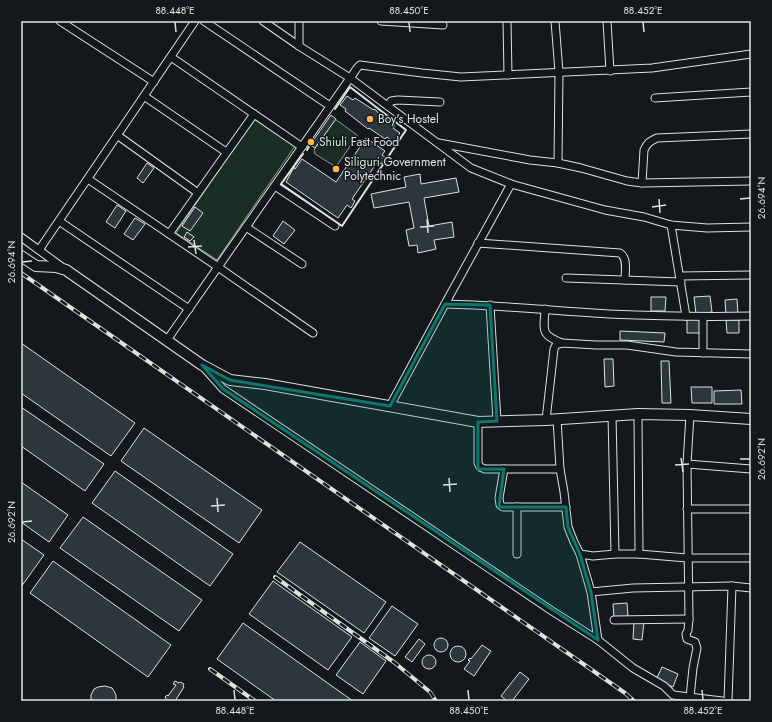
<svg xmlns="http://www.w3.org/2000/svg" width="772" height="722" viewBox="0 0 772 722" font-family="Jost,sans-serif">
  <rect width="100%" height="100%" fill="#14181c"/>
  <g fill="#1a2d24" stroke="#939e99">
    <polygon points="254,119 295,146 217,260 176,233"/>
    <polygon points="335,119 357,135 357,136 336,167 315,154 314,150"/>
  </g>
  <g fill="#2c363c" stroke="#d8e6dc">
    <polygon points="347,96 353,100 355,98 372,109 376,110 379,114 395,125 393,128 400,133 394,142 387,137 385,139 369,128 368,129 345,111 346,109 340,105"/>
    <polygon points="331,115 336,119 315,148 310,145"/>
    <polygon points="366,138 385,151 382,155 386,158 381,164 378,161 352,199 355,201 351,208 347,205 338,218 286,182 294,167 295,169 302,159 336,182"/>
    <polygon points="147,163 154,168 143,183 137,178"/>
    <polygon points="420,174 421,184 456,178 459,192 424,198 429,226 452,222 454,237 434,240 436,249 418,253 417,245 409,246 406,230 414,228 409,202 374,208 371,194 406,187 404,177"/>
    <polygon points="117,205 126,211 115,228 106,222"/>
    <polygon points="195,207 203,213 190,231 182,226"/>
    <polygon points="135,218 145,224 133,240 124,234"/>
    <polygon points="283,221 295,230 284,244 273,236"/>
    <polygon points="187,232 194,237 190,241 184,237"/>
    <polygon points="710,296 712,312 696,314 694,297"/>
    <polygon points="651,297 666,297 665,311 651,311"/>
    <polygon points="737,299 738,314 726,315 725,300"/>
    <polygon points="687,317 702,318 701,333 687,333"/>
    <polygon points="726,320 739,320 739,333 727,333"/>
    <polygon points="620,331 665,333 664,342 620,340"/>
    <polygon points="21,343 135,423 111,456 21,393"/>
    <polygon points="604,359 613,359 614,386 605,387"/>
    <polygon points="661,361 669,361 671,403 662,403"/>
    <polygon points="691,387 712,387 712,403 692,403"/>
    <polygon points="741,390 742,404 714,404 714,391"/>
    <polygon points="21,407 104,464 85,491 21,446"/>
    <polygon points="144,428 262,510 239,543 121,461"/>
    <polygon points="115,471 233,554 210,586 92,503"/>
    <polygon points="21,482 68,515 49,542 21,522"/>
    <polygon points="83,517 202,600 179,631 60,548"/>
    <polygon points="21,539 44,555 21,587"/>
    <polygon points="300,542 386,602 364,633 277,572"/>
    <polygon points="53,561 171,645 148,677 30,593"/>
    <polygon points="273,581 352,637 328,670 249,614"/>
    <polygon points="627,603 628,617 614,618 613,604"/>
    <polygon points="392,606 418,624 395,656 369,638"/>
    <polygon points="634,621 644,622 642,640 633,639"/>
    <polygon points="243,623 353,701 276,701 217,659"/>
    <circle cx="441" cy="645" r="7"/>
    <polygon points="419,639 425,644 412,662 405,657"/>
    <polygon points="360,642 386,661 363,694 336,675"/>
    <polygon points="482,645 491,651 474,676 464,669 470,661 468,660 470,658 471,659"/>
    <circle cx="458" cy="654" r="8"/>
    <circle cx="429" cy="662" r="7"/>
    <polygon points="662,667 678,674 673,687 656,680"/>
    <polygon points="520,672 529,679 512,701 507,701 501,696"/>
    <polygon points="175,681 179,683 180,682 184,684 183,686 184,687 175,701 166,701 167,700 165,697 167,695 168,696 176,685 173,684"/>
    <polygon points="105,686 112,688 114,691 116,695 116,701 91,701 91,695 94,689 98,687"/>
  </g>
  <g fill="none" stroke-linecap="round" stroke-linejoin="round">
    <g stroke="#d8e6dc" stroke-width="9">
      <g id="street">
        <polyline points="60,21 154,82"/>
        <polyline points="204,21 330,106"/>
        <polyline points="263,21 299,46 350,78 471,168 511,184 605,210 644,217 671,225 707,228 751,227"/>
        <polyline points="381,21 443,25"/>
        <polyline points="507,21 508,75"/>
        <polyline points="555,21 559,72 558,163"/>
        <polyline points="607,21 610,71"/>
        <polyline points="299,46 299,21"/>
        <polyline points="171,57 302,147"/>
        <polyline points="144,96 226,152"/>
        <polyline points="655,98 751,92"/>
        <polyline points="388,106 391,101 398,100 440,102"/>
        <polyline points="117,135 198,193"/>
        <polyline points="439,143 530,160 558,163 581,168 627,181 642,183 751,181"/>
        <polyline points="88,179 218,267 313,333"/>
        <path d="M 642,183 L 644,150 C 647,143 650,141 657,138 L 751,134"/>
        <polyline points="275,186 335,226"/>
        <polyline points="59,221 189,309"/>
        <polyline points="671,225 686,316"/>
        <polyline points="246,227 302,264"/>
        <polyline points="169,234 254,114"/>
        <polyline points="21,237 62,267"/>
        <path d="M 478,243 L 620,253 C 628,258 625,272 625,280"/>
        <polyline points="39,250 195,21"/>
        <polyline points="680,276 751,275"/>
        <polyline points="566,278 681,282"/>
        <path d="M 445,304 C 500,305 554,311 608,314 C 656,316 704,317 751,316"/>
        <polyline points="490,305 497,421"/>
        <path d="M 545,309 C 544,330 540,335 562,343"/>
        <polyline points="703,317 703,353"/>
        <path d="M 167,340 L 350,78 C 354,74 355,69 360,65 L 422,73 L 461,77 L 652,68 L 751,54"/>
        <polyline points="205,369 223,389 552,611 598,640 633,668 664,686 673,695 722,701"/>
        <polyline points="390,406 445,304 511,184"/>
        <polyline points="638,414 639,554"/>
        <polyline points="612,415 615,554"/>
        <polyline points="690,415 687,464 689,619 688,630 686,634 687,639 695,642 697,648 693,668 690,697"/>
        <polyline points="557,419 560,469 564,492 568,527 574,542 580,554 591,592 598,640"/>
        <polyline points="546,420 554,349 556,345 562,343 596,345 627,345 676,352 751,354"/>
        <polyline points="478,422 478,463 480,467 485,469 560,469"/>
        <polyline points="687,464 751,469"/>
        <polyline points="504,469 499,498 500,505 503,507 566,507"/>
        <polyline points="687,509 751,509"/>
        <polyline points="517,554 517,507"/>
        <polyline points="580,554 593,556 615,554 639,554 687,558 751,558"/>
        <polyline points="591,592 633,588 732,586 751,588"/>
        <polyline points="614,620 689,619"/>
        <polyline points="728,701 732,586"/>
      </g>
    </g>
    <g stroke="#d8e6dc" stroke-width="12">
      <polyline id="secondary" points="21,256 36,266 56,267 66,270 202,365 230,380 265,384 478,422 546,420 638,414 690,415 751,419"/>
    </g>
    <use href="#street" stroke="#14181c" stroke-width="7"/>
    <use href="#secondary" stroke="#14181c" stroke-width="10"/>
    <g stroke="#d8e6dc" stroke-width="4">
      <g id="rail">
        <polyline points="21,273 625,693 634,701"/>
        <polyline points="275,577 395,663 430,692 436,701"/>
        <polyline points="210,669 255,701"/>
      </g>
    </g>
    <use href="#rail" stroke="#14181c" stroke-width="2.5" stroke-dasharray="8" stroke-linecap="butt"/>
    <g stroke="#d8e6dc" stroke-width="2">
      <polyline points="307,150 311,143"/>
      <polyline points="303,154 281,184 342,226 406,130 350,87 335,109"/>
    </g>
  </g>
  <path fill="#0f766e" fill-opacity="0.2" stroke="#0f766e" stroke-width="3" stroke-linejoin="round" d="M 445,304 L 490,305 L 497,421 L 478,422 L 478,469 L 504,469 L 499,507 L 566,507 L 568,527 L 580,554 L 591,592 L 598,640 L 223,389 L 202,365 L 230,380 L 390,406 Z"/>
  <path fill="none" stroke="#d8e6dc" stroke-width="1.5" d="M 175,22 L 176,32M 409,22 L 410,32M 643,22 L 644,32M 659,199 L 660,213M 740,199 L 750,198M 652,207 L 666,205M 427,219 L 428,233M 420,227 L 434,226M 194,240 L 196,254M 188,247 L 202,246M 22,262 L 32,261M 681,458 L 683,472M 740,459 L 750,459M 675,465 L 689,464M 449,478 L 450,492M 443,485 L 457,484M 217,498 L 218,512M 211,506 L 225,505M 22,522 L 32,521M 234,690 L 235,700M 468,690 L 469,700M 702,690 L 703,700"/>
  <g fill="#ffb74d" stroke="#14181c" stroke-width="1.5">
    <circle cx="370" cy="119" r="4"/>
    <circle cx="311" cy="142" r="4"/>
    <circle cx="336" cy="169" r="4"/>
  </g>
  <g text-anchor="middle" stroke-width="3" stroke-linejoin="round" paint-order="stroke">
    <g font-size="12" fill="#d8e6dc" stroke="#14181c" text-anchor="start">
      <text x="378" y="123">Boy's Hostel</text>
      <text x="319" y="146">Shiuli Fast Food</text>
      <text x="344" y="166">Siliguri Government<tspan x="344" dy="14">Polytechnic</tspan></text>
    </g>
  </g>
  <rect width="772" height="722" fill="none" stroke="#14181c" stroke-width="44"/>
  <rect x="22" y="22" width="728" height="678" fill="none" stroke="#d8e6dc" stroke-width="1.5"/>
  <g font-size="10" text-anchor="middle" fill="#d8e6dc">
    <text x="175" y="14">88.448°E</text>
    <text x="409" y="14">88.450°E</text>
    <text x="643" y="14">88.452°E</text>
    <text transform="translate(761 198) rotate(-90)" y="4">26.694°N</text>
    <text transform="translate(11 262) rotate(-90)" y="4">26.694°N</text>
    <text transform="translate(761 459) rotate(-90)" y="4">26.692°N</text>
    <text transform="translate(11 522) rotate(-90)" y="4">26.692°N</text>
    <text x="235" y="714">88.448°E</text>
    <text x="469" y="714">88.450°E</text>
    <text x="703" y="714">88.452°E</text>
  </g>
</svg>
